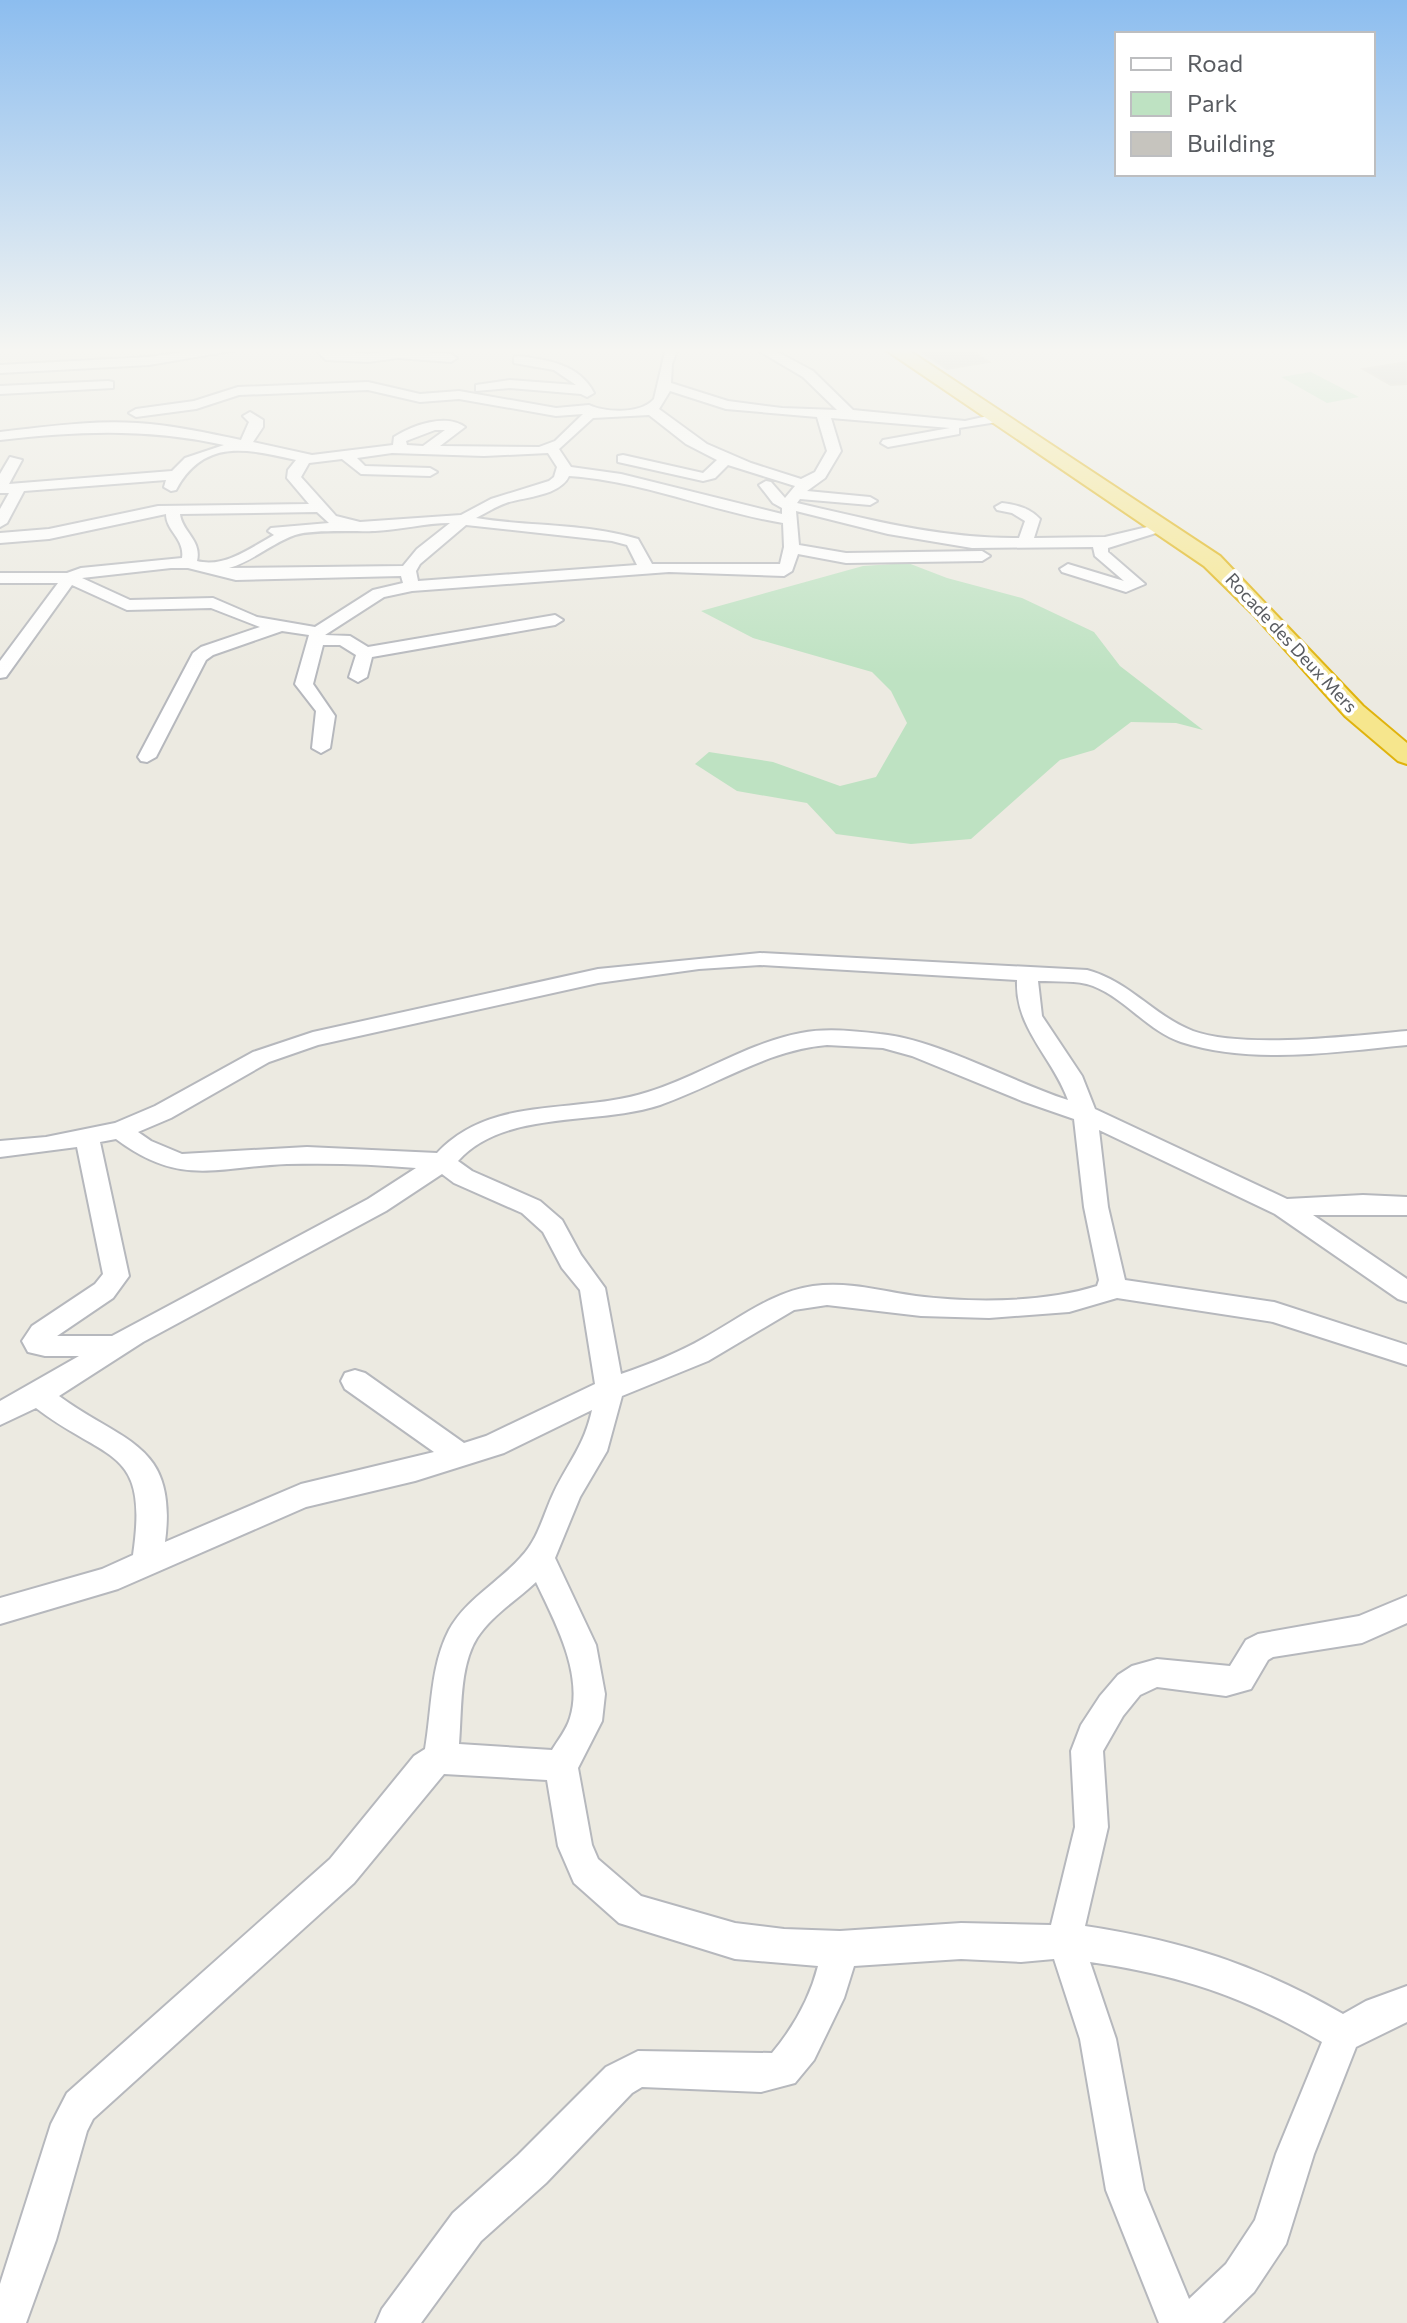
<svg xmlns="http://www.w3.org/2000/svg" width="1407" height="2323" viewBox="0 0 1407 2323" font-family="Commissioner,sans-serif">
  <rect width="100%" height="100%" fill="#eceae1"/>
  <g fill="#bee2c2">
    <polygon points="1311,372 1359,397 1327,403 1281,377"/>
    <polygon points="908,563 947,578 1022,598 1094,632 1120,666 1203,730 1176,723 1131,722 1094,750 1060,760 971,839 911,844 836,834 807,803 737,791 695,764 709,752 773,762 840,786 876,777 907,723 891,691 872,672 753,638 701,611 863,566"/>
  </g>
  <g fill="#c6c4be" stroke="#d0ccc0" stroke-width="2">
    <polygon points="950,348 969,348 989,362 947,369 923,353"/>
    <polygon points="1407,362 1407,384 1391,385 1363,369"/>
  </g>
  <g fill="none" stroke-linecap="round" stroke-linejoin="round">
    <g stroke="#b6b8bd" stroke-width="4">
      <g id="minor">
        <polygon points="212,348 248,348 149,365 0,373 0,365 149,357"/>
        <polygon points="314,348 368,354 398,350 451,354 457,358 451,362 398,358 368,362 326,360"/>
        <path d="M 666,348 L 678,348 L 672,364 L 671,383 L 728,401 L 782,408 L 837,410 L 803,377 L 754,348 L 770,348 L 813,371 L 853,410 L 965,421 L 997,414 L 1004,418 L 997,422 L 959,428 L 959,434 L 888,447 L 881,443 L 883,440 L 950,428 L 831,418 L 841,451 L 825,478 L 807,491 L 870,497 L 877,501 L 870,505 L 800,499 L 797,503 C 871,520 943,539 1019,538 L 1025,521 L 1012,513 L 997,510 L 995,507 L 1002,503 C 1017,505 1030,508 1040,519 L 1034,538 L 1105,537 L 1164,523 L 1172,528 L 1108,548 L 1108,552 L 1145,584 L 1126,592 L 1062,572 L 1060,569 L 1068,564 L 1124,581 L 1095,556 L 1093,547 L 972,548 L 888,534 L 796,511 L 799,545 L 846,553 L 982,551 L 990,556 L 982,561 L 846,563 L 798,554 L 792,571 L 784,576 L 669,572 L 412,591 L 384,597 L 325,635 L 350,636 L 368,647 L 555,615 L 563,620 L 555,625 L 372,657 L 367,677 L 358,682 L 349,677 L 356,655 L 340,645 L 323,645 L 313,684 L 335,716 L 330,748 L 321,753 L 312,748 L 316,711 L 295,684 L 309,635 L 282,631 L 213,655 L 206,660 L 156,757 L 147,762 L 141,761 L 138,757 L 193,653 L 201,647 L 260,627 L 211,608 L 127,610 L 72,585 L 6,677 L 0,678 L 0,661 L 58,583 L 0,583 L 0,573 L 67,573 L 81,568 L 182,558 C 185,539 166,531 166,514 L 49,539 L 0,543 L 0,533 L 49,529 L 158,506 L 309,504 L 287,478 L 288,470 L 296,460 C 247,449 204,438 176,490 L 171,491 L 164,487 L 166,480 L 24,491 L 7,523 L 0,527 L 0,509 L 9,493 L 0,493 L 0,474 L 10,457 L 22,460 L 9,484 L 172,471 L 185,458 L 224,445 C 146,428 79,431 0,440 L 0,432 C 45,427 91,420 137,423 C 172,425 207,433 241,440 L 249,422 L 243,416 L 250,412 L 263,420 L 263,427 L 253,442 L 312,455 L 393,445 L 394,437 C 413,425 446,413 465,427 L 440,446 L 539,447 L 555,441 L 583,414 L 556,416 L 459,399 L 420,402 L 368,390 L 239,395 L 196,409 L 136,417 L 129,413 L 136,409 L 194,401 L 238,387 L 368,382 L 420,394 L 459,391 L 556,408 L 589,405 C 604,412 640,415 654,399 ZM 670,391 L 726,409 L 817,417 L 827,451 L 815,472 L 801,479 L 751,463 L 707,444 L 659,409 ZM 649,415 L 686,444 L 717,460 L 703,473 L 623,455 L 618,456 L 618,462 L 703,481 L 715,478 L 728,465 L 795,486 L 785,498 L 771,482 L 766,481 L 759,485 L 773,503 L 782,508 L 782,514 L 621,474 L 571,467 L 559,449 L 593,418 ZM 435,430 L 445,430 L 423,446 L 407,445 L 406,441 ZM 392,453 L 484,456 L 548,453 L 557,467 L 554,477 L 549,481 L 491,499 L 461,515 L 360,522 L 336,516 L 301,477 L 309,463 L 342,459 L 361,474 L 430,476 L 437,472 L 430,468 L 365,466 L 357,458 ZM 569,476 C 643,481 710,511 783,523 L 784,547 L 780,564 L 652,564 L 638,539 C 585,523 531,527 476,518 C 486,513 495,507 506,503 C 524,497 560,496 569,476 ZM 317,512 L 329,523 L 271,528 L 268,531 L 274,535 C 250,548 225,568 197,561 C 202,540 182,532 180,514 ZM 450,523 L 417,549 L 403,566 L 229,568 C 253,561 272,543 295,535 C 315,529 354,532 375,531 C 400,530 425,523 450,523 ZM 466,525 L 612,541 L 627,545 L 637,565 L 418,581 L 416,571 L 420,564 ZM 171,568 L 188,568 L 236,580 L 401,576 L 403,583 L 373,590 L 315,627 L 257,617 L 213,598 L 130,600 L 82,578 Z"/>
        <path d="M 518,356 C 548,360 579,364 594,393 L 587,397 L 581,394 L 510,388 L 476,391 L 476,385 L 510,380 L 576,385 L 554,370 L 514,363 L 514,357 Z"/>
        <polygon points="108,381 113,382 113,388 0,394 0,386"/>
        <path d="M 760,953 L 1087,970 C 1129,981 1154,1016 1193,1031 C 1242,1049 1353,1036 1407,1031 L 1407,1045 C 1335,1052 1252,1065 1181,1042 C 1148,1031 1126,999 1093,986 C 1077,980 1056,982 1038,981 L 1042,1016 L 1082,1076 L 1095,1109 L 1287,1199 L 1363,1195 L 1407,1197 L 1407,1215 L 1313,1215 L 1407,1279 L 1407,1302 L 1398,1299 L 1275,1214 L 1099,1130 L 1108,1207 L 1125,1280 L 1274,1302 L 1407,1345 L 1407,1365 L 1273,1322 L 1117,1298 L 1069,1312 L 989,1318 L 921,1316 L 827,1305 L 794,1310 L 708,1361 L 622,1396 L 607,1451 L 580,1497 L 555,1558 L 596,1645 L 605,1694 L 602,1721 L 578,1768 L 592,1845 L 598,1859 L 641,1896 L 735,1923 L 784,1929 L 840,1931 L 961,1923 L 1051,1925 L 1075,1827 L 1071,1751 L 1081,1725 L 1100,1696 L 1118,1675 L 1132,1666 L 1157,1659 L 1230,1666 L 1246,1640 L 1258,1634 L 1359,1616 L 1407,1596 L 1407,1623 L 1362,1643 L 1273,1657 L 1268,1660 L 1251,1689 L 1226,1696 L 1157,1687 L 1140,1695 L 1123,1716 L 1103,1751 L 1108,1827 L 1085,1926 C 1183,1941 1258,1965 1343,2014 L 1366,2001 L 1407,1986 L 1407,2022 L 1356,2047 L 1314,2154 L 1286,2244 L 1254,2292 L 1222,2323 L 1159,2323 L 1106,2190 L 1080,2039 L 1054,1959 L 1021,1962 L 961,1959 L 854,1966 L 844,1998 L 814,2060 L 795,2083 L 761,2092 L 642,2087 L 632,2093 L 546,2183 L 481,2241 L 421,2323 L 376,2323 L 382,2309 L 453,2213 L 518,2155 L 606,2067 L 638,2051 L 772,2053 C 793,2028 810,1998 818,1966 L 735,1959 L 619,1923 L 574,1883 L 558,1846 L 547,1780 L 444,1774 L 354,1883 L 93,2119 L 87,2131 L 56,2240 L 26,2323 L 0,2323 L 0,2284 L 51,2124 L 67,2093 L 330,1859 L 414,1756 L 425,1749 C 432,1709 430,1667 449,1630 C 466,1599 498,1583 521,1557 C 539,1538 543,1515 554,1492 C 569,1461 584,1446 592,1410 L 504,1453 L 415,1481 L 306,1507 L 118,1589 L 0,1624 L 0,1598 L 102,1569 L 133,1555 C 149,1446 108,1463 36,1408 L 0,1425 L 0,1401 L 79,1356 L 45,1356 L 28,1352 L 22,1341 L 32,1326 L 95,1284 L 103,1274 L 77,1147 L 0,1157 L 0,1141 L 46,1137 L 115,1123 L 155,1106 L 253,1052 L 313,1032 L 598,969 ZM 760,965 L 1017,980 C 1015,1029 1052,1056 1068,1100 C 1012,1082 936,1039 880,1034 C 854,1031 826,1028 801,1033 C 747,1043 700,1076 648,1092 C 577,1115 492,1094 437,1153 L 307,1147 L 182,1154 L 151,1141 L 138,1132 L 171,1118 L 269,1062 L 318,1045 L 598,983 L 699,969 ZM 827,1045 L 883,1048 L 912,1056 L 1022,1101 L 1074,1119 L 1084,1207 L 1099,1280 L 1097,1286 C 1043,1303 972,1303 916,1296 C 882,1291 848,1281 813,1286 C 772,1292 740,1318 704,1338 C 678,1353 650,1364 621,1374 L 605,1288 L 581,1255 L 562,1220 L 540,1201 L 472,1171 L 458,1161 C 504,1109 597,1126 660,1105 C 717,1085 767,1050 827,1045 ZM 116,1139 C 180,1187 215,1167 287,1164 C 330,1163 373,1164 416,1168 L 368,1199 L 112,1336 L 57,1336 L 113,1298 L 129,1276 L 100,1142 ZM 442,1174 L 454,1183 L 522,1213 L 543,1232 L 562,1268 L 580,1290 L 595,1384 L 486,1436 L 464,1443 L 365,1373 L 355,1370 L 345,1373 L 341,1381 L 345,1389 L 434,1452 L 301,1484 L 165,1542 C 178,1443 123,1443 59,1396 L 143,1342 L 386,1211 ZM 536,1582 C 554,1620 584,1674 570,1718 C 567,1729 558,1740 552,1750 L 459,1744 C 462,1711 459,1667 477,1638 C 492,1615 517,1600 536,1582 ZM 1090,1962 C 1180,1975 1243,1996 1322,2042 L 1276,2154 L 1255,2220 L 1226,2264 L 1189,2299 L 1144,2190 L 1116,2039 Z"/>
      </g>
    </g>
    <g stroke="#e0b30d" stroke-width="4">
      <polygon id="highway" points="883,348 905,348 1220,556 1363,706 1407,743 1407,764 1398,761 1345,716 1253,614 1204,566"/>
    </g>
    <use href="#minor" fill="#fff" fill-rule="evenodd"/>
    <use href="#highway" fill="#f6e68d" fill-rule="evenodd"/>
  </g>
  <linearGradient id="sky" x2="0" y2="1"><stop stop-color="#8cbdef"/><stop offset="0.52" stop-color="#f6f6f2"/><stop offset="1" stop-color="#f6f6f2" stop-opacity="0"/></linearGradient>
  <rect width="1407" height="674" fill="url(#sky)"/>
  <g text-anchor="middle" stroke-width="7" stroke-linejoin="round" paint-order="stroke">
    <g font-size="18" fill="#595c61" stroke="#fff">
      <text transform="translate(1291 643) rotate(47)" y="6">Rocade des Deux Mers</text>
    </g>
  </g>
  <rect x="1115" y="32" width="260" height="144" fill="#ffffff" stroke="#bdbec0" stroke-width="2"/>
  <rect x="1131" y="58" width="40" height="12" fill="#ffffff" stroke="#bdbec0" stroke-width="2"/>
  <text x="1187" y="72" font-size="24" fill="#595c61">Road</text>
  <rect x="1131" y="92" width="40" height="24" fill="#bee2c2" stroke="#bdbec0" stroke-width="2"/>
  <text x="1187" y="112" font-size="24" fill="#595c61">Park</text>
  <rect x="1131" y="132" width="40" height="24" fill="#c6c4be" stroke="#bdbec0" stroke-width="2"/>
  <text x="1187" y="152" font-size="24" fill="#595c61">Building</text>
</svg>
